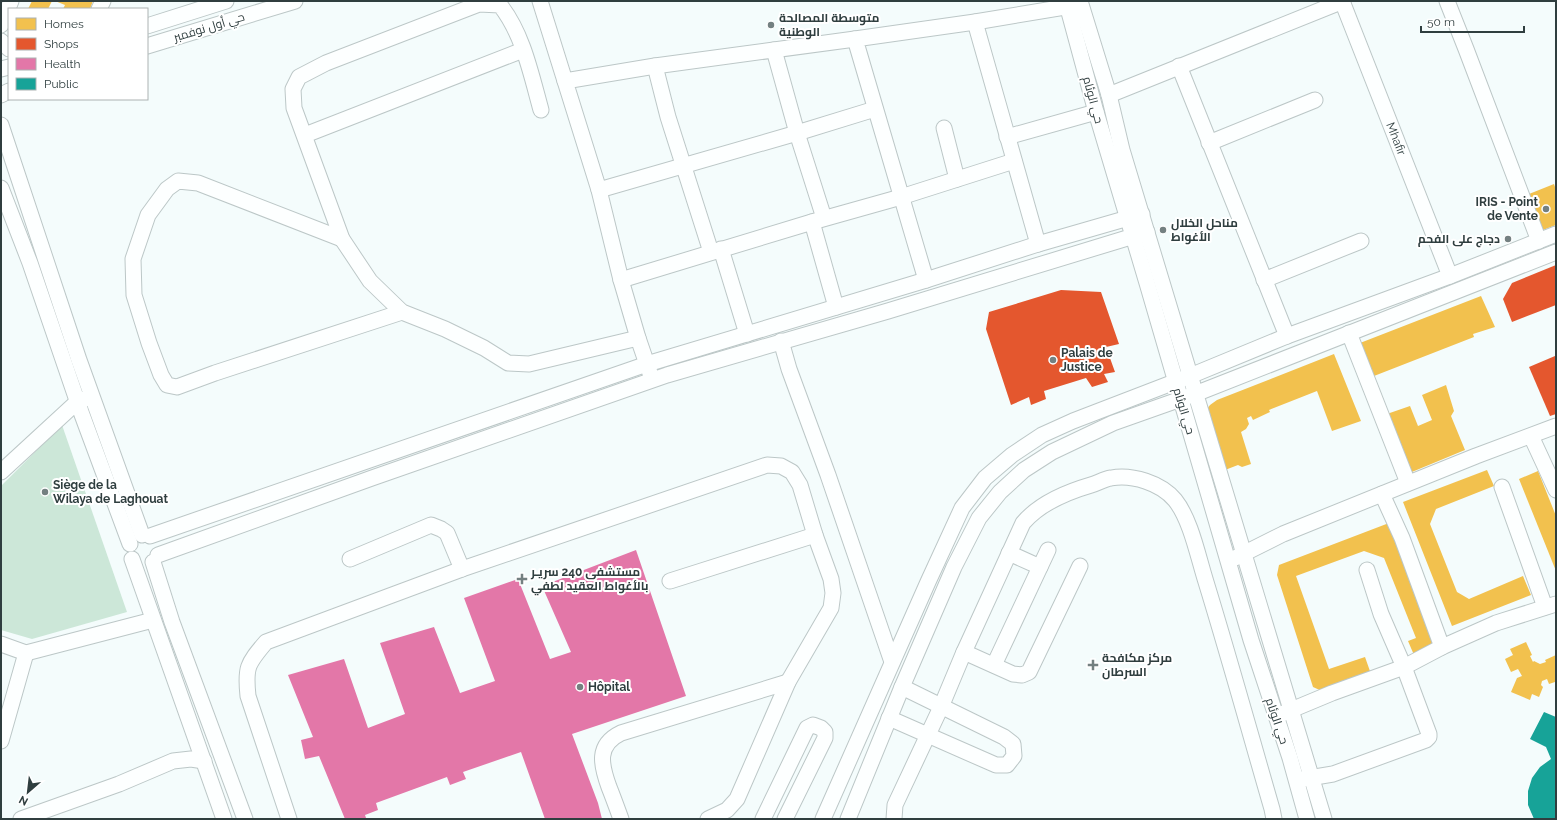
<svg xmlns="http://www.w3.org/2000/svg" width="1557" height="820" viewBox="0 0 1557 820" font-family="Raleway,Cairo,sans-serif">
  <rect width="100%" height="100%" fill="#f4fcfc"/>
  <polygon fill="#cce7d8" points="62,425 127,612 32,639 1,630 1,486"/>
  <g fill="#f2c14e">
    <polygon points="32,1 52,1 48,9 28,9"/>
    <polygon points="55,1 93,1 90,9 63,9 65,5"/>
    <polygon points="1554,184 1556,190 1556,225 1543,230 1529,194"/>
    <polygon points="1481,296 1495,327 1473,334 1474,337 1374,376 1360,343"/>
    <polygon points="1334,354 1361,421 1332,431 1317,391 1269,410 1270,412 1253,420 1251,416 1247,418 1249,424 1246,429 1241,432 1251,464 1242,467 1238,465 1225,470 1207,409 1210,405 1217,400"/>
    <polygon points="1446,385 1454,411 1451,416 1465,450 1407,474 1384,415 1410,406 1418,426 1432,420 1422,395"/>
    <polygon points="1487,470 1494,486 1436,509 1430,524 1457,592 1469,599 1523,576 1531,595 1452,626 1403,502"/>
    <polygon points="1538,471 1556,516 1556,571 1519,479"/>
    <polygon points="1389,523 1435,640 1432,648 1414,655 1408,641 1416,638 1384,558 1364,551 1296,576 1329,669 1365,657 1371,674 1324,692 1313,687 1277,575 1279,565"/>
    <polygon points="1526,642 1532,655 1530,656 1533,662 1534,661 1540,664 1546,662 1545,660 1556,655 1556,685 1555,682 1549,684 1547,679 1542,681 1541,685 1543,687 1539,697 1532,694 1530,700 1511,692 1517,678 1522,676 1518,669 1511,672 1505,659 1513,655 1510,649"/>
  </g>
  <g fill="#e4572e">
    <polygon points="1556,265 1556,305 1512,322 1503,299 1512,283"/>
    <polygon points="1061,290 1101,292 1119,344 1106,347 1115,372 1104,374 1108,382 1092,387 1086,378 1044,391 1046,399 1031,405 1029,397 1011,405 986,329 989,312"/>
    <polygon points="1555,356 1556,414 1550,416 1529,367"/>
  </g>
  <polygon fill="#e377a8" points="636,550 686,696 572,734 598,803 602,819 545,819 521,752 463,772 466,779 450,785 447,777 376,803 378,810 365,815 366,818 345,819 319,756 305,759 301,740 313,737 288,675 344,659 368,728 405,714 380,643 434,627 460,693 495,681 464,598 518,579 550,659 571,652 542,586"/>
  <polygon fill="#17a398" points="1544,712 1556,717 1556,819 1534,819 1528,805 1528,791 1532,778 1540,767 1551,759 1546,747 1530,739"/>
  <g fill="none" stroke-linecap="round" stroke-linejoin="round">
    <g stroke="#bcc7c7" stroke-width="17">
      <g id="minor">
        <polyline points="540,1 565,81"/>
        <polyline points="1066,1 1096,112 1147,283 1251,640 1290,758 1307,819"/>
        <polyline points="1080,1 1109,95 1122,150 1324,819"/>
        <path id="s1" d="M 1342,1 L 1450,276"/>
        <polyline points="1447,1 1466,49 1539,241"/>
        <polyline points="99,9 103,1"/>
        <polyline points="975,22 1038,244"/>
        <polyline points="1,25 11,1"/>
        <polyline points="147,26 226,1"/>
        <polyline points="1,41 9,49"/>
        <polyline points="147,46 295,1"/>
        <polyline points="774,50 797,133 824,218"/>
        <polyline points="655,66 668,117 711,252"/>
        <polyline points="1179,66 1287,336"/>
        <polyline points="1,69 9,67"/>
        <polyline points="1,95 9,91"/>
        <polyline points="1109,95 1343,1"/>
        <path d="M 541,110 C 531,74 523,34 500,5 L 479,4 L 326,63 L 299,77 L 293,89 L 294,108 L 342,239 L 370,281 L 402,312 L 445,329 L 484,348 L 508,363 L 529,364 L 638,338"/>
        <polyline points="1,125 79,360 142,535"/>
        <polyline points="944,128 957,179"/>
        <polyline points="305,135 523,50"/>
        <polyline points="1007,137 1096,112"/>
        <polyline points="1209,143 1315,100"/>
        <polyline points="1,188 30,263 81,412 130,544"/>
        <polyline points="599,190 797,133 875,109"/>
        <polyline points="812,222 836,307"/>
        <polyline points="342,239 198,183 178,181 167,189 148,215 133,259 134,295 149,343 161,375 167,385 177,387 215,373 402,312"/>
        <polyline points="721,249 747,334"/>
        <polyline points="621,280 812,222 901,197 1014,161"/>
        <polyline points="926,280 855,39 975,22 1077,5"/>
        <polyline points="1264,280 1361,241"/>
        <polyline points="1349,333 1408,483"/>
        <polyline points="781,341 789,369 828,475 892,662"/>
        <polyline points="650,373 638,338 621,280 599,190 565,81 655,66 855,39"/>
        <polyline points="1531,436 1556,490"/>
        <polyline points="1,472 77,402 85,399"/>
        <polyline points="1502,487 1545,607"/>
        <polyline points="1382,494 1402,538 1442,647"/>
        <polyline points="150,536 647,364 926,280 1038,244 1142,214"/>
        <polyline points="1009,553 1040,567"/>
        <polyline points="158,555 372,478 667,375 888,311 1147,232"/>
        <polyline points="1235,558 1283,534 1476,456 1556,426"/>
        <polyline points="132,559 224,819"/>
        <polyline points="350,559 431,525 441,529 447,533 462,569"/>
        <polyline points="153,562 172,622 245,819"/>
        <polyline points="670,581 815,535"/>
        <polyline points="1,644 26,653 153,620"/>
        <polyline points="964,652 1013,674 1022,675 1029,672 1080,566"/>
        <polyline points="994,665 1048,550"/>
        <polyline points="1284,713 1332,693 1404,667 1442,647 1496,623 1556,604"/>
        <polyline points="889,718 996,765 1007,765 1014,756 1013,744 1004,737 902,687"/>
        <polyline points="1,741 26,653"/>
        <polyline points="1303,779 1333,774 1426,740 1429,737 1429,734 1404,667 1381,614 1367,570"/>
        <polyline points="21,819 119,784 173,761 191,759 204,761"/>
        <path d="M 289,819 L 248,696 C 245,668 247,664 266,642 L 462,569 L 767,465 L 781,466 L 792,472 L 800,485 L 815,535 L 831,579 L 833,593 L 831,608 L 788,682 L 737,799 L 727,810 L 708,819"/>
        <path d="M 621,819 C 617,808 613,797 609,787 C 601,765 596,745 621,733 L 788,682"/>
        <polyline points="763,819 807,728 813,725 821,728 825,732 825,738 785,819"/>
        <polyline points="823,819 928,582 962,508 985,478 1012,455 1042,435 1073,421 1190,376 1287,336 1450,276 1556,234"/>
        <polyline points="848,819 902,687 954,567 979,518 1000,492 1024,470 1052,452 1113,423 1195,394 1556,252"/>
        <path d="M 894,819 L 895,805 L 941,707 L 964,652 L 1023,523 C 1040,503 1067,492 1091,485 C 1098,483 1104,479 1111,478 C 1132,474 1161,483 1175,500 C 1191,520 1198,557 1206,582 C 1229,657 1250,733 1272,809 L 1274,819"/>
      </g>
    </g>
    <use href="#minor" stroke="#fdffff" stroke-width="15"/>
  </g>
  <g fill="#748081" stroke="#fff" stroke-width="1.5">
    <circle cx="771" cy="25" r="4"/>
    <circle cx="1546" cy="209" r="4"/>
    <circle cx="1163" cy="230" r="4"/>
    <circle cx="1508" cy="239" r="4"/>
    <circle cx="1053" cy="360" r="4"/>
    <circle cx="45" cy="492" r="4"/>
    <path d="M520 573h4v4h4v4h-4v4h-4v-4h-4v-4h4z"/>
    <path d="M1091 659h4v4h4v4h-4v4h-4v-4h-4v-4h4z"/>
    <circle cx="580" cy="687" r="4"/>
  </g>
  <g text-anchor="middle" stroke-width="4" stroke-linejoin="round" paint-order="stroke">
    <g font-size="12" font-weight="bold" fill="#2f3e3f" stroke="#fff" text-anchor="start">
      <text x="779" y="22">متوسطة المصالحة<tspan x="779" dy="14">الوطنية</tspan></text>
      <text x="1538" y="206" text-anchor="end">IRIS - Point<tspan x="1538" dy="14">de Vente</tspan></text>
      <text x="1171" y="227">مناحل الخلال<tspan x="1171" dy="14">الأغواط</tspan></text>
      <text x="1500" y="243" text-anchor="end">دجاج على الفحم</text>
      <text x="1061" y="357">Palais de<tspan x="1061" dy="14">Justice</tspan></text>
      <text x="53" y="489">Siège de la<tspan x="53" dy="14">Wilaya de Laghouat</tspan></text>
      <text x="531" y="576">مستشفى 240 سريـر<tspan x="531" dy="14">بالأغواط العقيد لطفي</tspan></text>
      <text x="1102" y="662">مركز مكافحة<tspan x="1102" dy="14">السرطان</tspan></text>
      <text x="588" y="691">Hôpital</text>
    </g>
    <g font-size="12" fill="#2f3e3f" stroke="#fff">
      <text transform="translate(209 27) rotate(-17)" y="4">حي أول نوفمبر</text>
      <text transform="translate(1093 100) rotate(75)" y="4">حي الوئام</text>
      <text dy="4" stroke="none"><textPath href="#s1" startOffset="148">Mhafir</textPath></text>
      <text transform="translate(1184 411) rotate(73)" y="4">حي الوئام</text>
      <text transform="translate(1277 721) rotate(71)" y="4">حي الوئام</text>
    </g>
  </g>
  <rect width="1557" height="820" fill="none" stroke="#2f3e3f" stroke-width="4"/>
  <rect x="8" y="8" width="140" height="92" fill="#ffffff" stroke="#acb2b2"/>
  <rect x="16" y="18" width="20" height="12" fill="#f2c14e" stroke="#acb2b2"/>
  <text x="44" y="28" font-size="12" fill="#2f3e3f">Homes</text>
  <rect x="16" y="38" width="20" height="12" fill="#e4572e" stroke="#acb2b2"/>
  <text x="44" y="48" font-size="12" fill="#2f3e3f">Shops</text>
  <rect x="16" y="58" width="20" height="12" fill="#e377a8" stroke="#acb2b2"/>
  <text x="44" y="68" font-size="12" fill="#2f3e3f">Health</text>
  <rect x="16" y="78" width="20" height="12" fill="#17a398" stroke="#acb2b2"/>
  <text x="44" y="88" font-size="12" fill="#2f3e3f">Public</text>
  <g transform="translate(28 792) rotate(208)" stroke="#ffffff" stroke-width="3" paint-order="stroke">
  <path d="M0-3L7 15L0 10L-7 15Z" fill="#2f3e3f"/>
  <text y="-6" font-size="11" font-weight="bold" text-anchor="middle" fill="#2f3e3f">N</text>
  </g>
  <path d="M1421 26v6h103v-6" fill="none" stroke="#2f3e3f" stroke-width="2"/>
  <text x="1427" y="26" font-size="12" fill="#2f3e3f" stroke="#ffffff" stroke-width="3" paint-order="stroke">50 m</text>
</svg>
